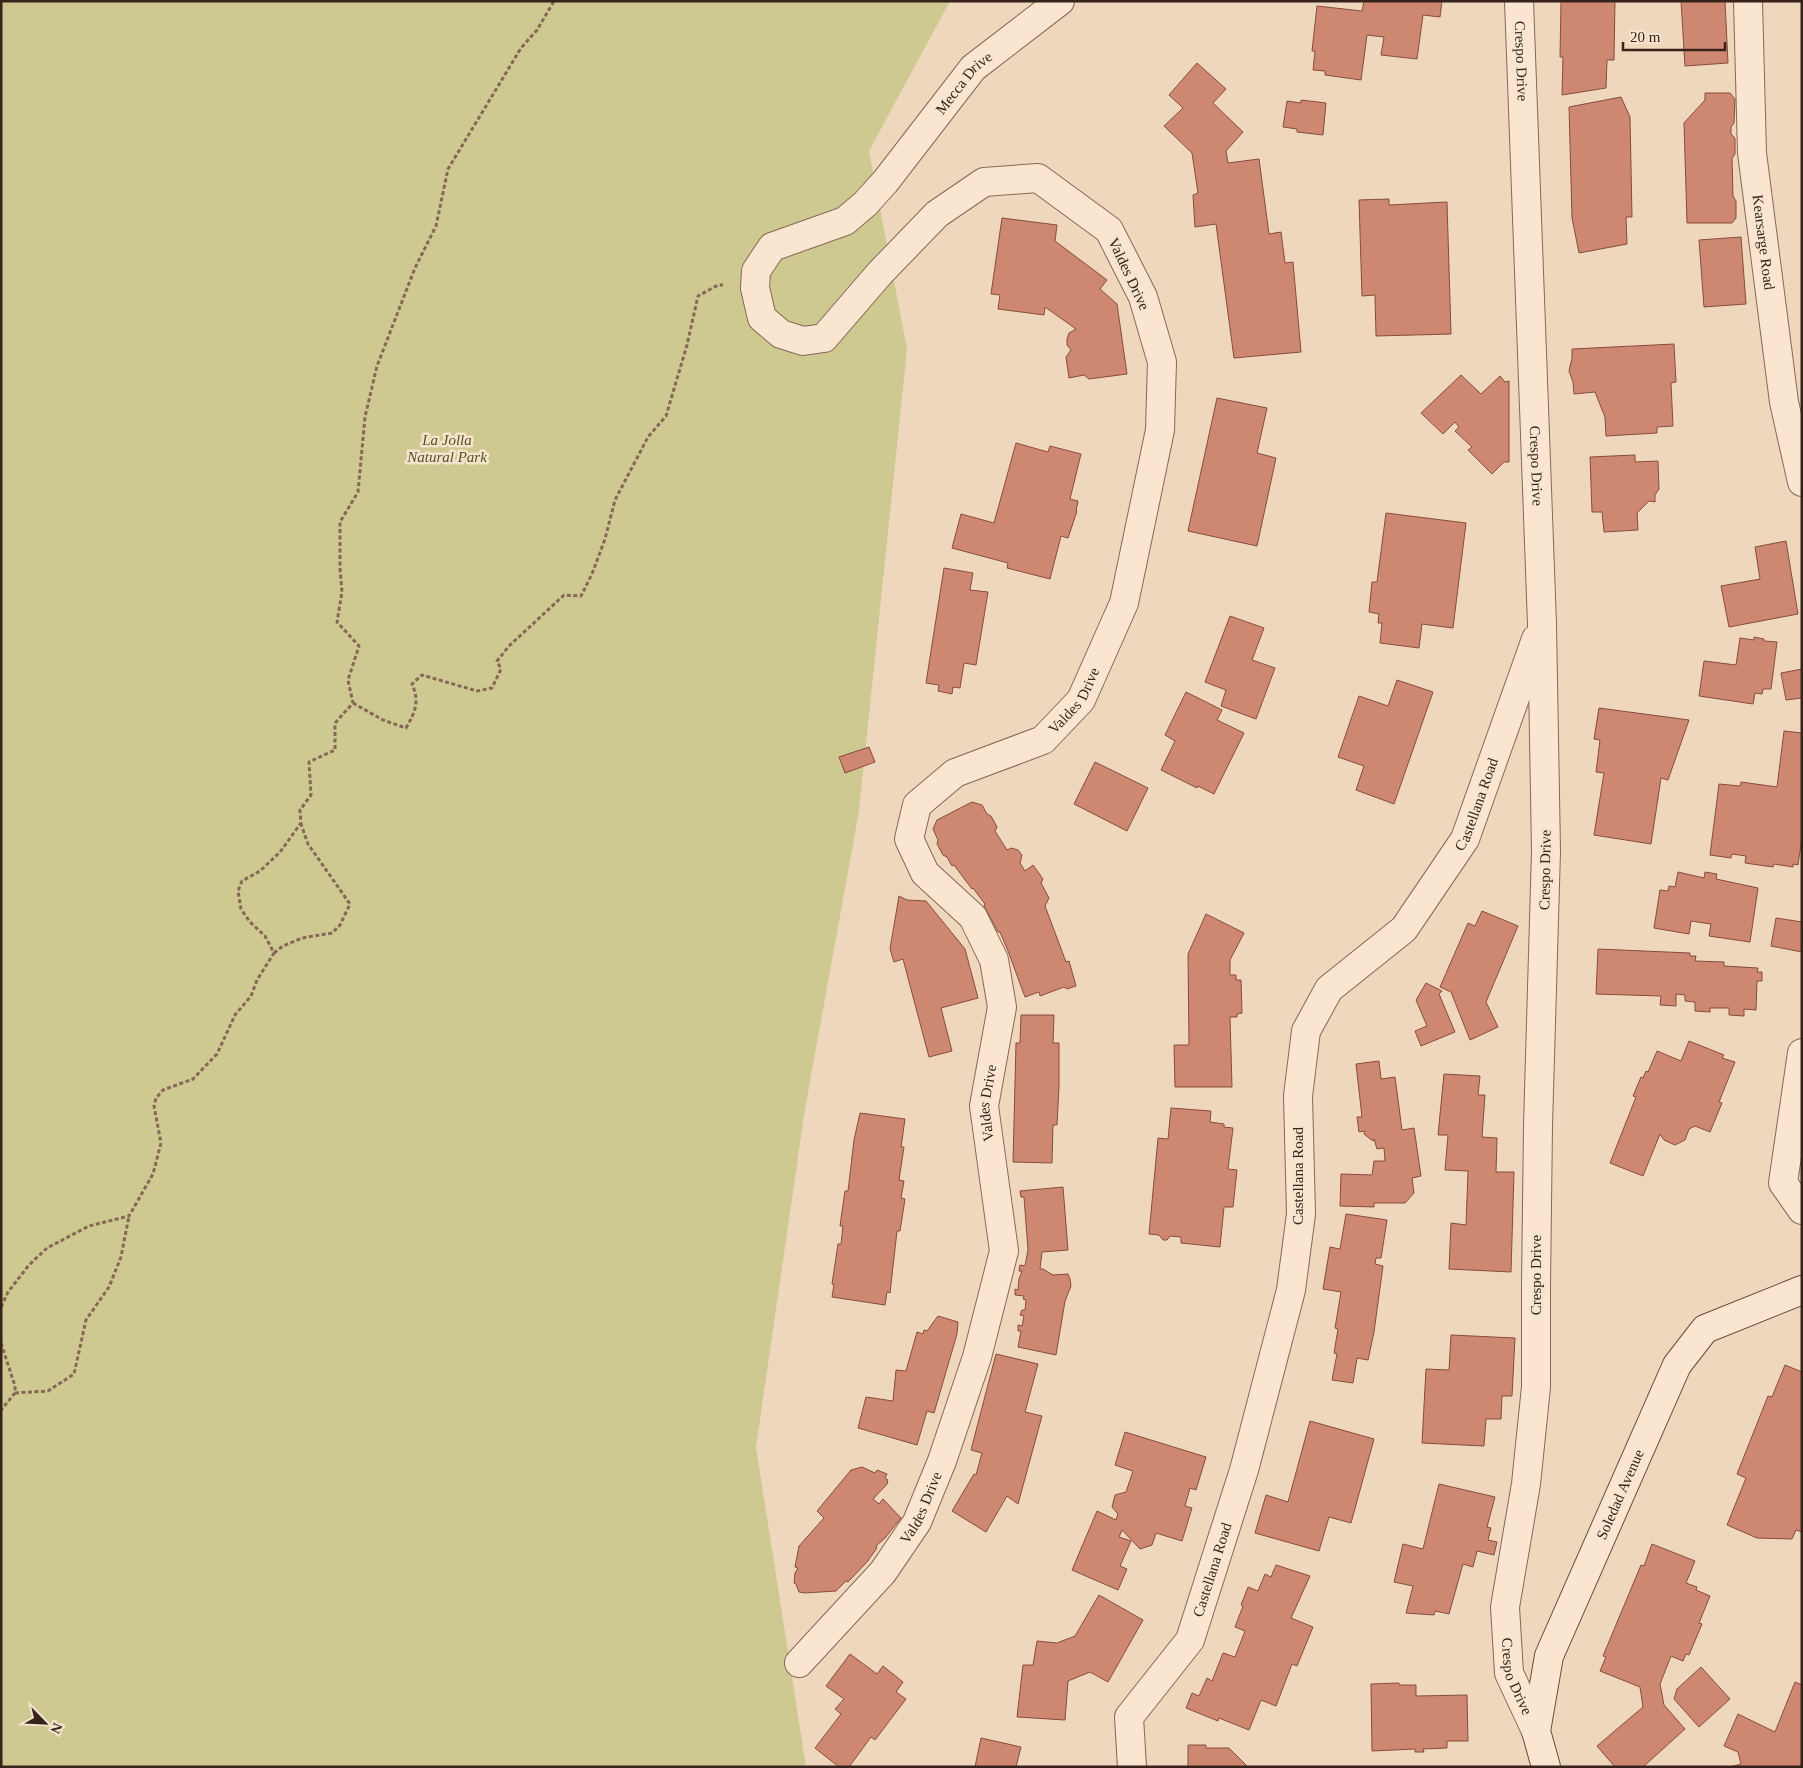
<svg xmlns="http://www.w3.org/2000/svg" width="1803" height="1768" viewBox="0 0 1803 1768" font-family="'Times New Roman',serif">
  <rect width="100%" height="100%" fill="#efd7bd"/>
  <polygon fill="#cdc991" points="1,1 950,1 869,151 907,349 859,811 805,1109 756,1447 806,1767 1,1767"/>
  <g fill="#ce8872" stroke="#874c3b">
    <polygon points="1364,1 1442,1 1440,17 1423,15 1417,59 1381,55 1384,37 1367,35 1361,80 1325,75 1325,71 1313,70 1315,51 1312,51 1317,6 1362,11"/>
    <polygon points="1561,1 1615,1 1614,60 1607,60 1606,88 1562,95 1563,57 1560,57"/>
    <polygon points="1681,1 1725,1 1728,63 1685,66"/>
    <polygon points="1197,63 1226,89 1213,103 1243,132 1226,151 1228,163 1259,159 1269,234 1281,232 1285,263 1293,262 1301,352 1234,358 1216,224 1195,227 1193,195 1198,193 1192,153 1164,126 1183,108 1169,95"/>
    <polygon points="1705,93 1730,93 1735,99 1734,123 1731,127 1731,134 1735,138 1735,154 1732,158 1733,196 1736,201 1736,218 1732,223 1687,223 1684,123 1705,100"/>
    <polygon points="1621,97 1630,117 1632,217 1626,217 1627,244 1579,253 1572,218 1569,107"/>
    <polygon points="1301,100 1326,103 1323,135 1297,132 1297,129 1283,127 1287,101 1301,103"/>
    <polygon points="1389,199 1389,205 1447,202 1451,334 1376,336 1375,295 1362,296 1359,200"/>
    <polygon points="1002,218 1057,225 1055,241 1107,280 1100,289 1117,304 1127,374 1089,379 1084,375 1069,378 1066,357 1071,350 1067,345 1067,339 1069,333 1076,329 1045,307 1044,315 998,309 1000,295 991,294"/>
    <polygon points="1741,237 1746,304 1704,307 1699,240"/>
    <polygon points="1674,344 1676,382 1671,383 1673,426 1657,427 1657,433 1606,436 1605,417 1595,392 1574,394 1573,382 1569,371 1572,358 1572,349"/>
    <polygon points="1461,375 1481,394 1500,376 1505,382 1509,381 1509,462 1504,462 1492,474 1468,450 1472,447 1455,431 1459,427 1455,422 1443,434 1421,413"/>
    <polygon points="1217,398 1267,408 1257,453 1276,458 1257,546 1188,531"/>
    <polygon points="1016,443 1048,452 1050,446 1081,454 1070,499 1078,501 1076,511 1077,511 1068,538 1061,536 1050,579 1007,568 1008,563 952,548 961,514 994,523"/>
    <polygon points="1635,455 1635,462 1658,461 1659,489 1655,495 1655,502 1649,501 1637,513 1638,530 1604,532 1602,512 1592,512 1590,457"/>
    <polygon points="1386,513 1466,523 1453,628 1422,624 1419,648 1380,643 1382,623 1378,623 1379,614 1369,612 1372,582 1377,582"/>
    <polygon points="1786,541 1798,614 1729,627 1721,586 1760,579 1755,547"/>
    <polygon points="944,568 973,573 970,590 988,592 976,665 964,663 960,688 953,687 952,694 938,691 939,685 926,683"/>
    <polygon points="1230,616 1264,628 1252,660 1275,668 1256,719 1221,706 1226,690 1205,682"/>
    <polygon points="1754,637 1764,639 1764,641 1777,642 1771,689 1763,689 1762,694 1755,693 1753,704 1699,696 1704,661 1736,665 1740,638 1754,640"/>
    <polygon points="1802,669 1802,698 1786,700 1781,673"/>
    <polygon points="1397,680 1433,692 1394,804 1356,790 1364,766 1338,757 1359,696 1388,706"/>
    <polygon points="1186,692 1222,710 1217,720 1244,733 1214,794 1198,786 1197,788 1161,770 1175,741 1165,735"/>
    <polygon points="1599,708 1689,720 1668,780 1661,778 1651,844 1594,835 1604,773 1596,772 1600,740 1594,739"/>
    <polygon points="1784,731 1802,733 1802,837 1798,865 1793,864 1793,867 1774,864 1773,867 1745,863 1746,856 1732,854 1731,858 1710,855 1719,784 1740,786 1741,782 1777,787"/>
    <polygon points="869,747 875,762 845,773 839,757"/>
    <polygon points="1095,762 1148,788 1127,831 1074,804"/>
    <polygon points="972,802 982,805 987,814 991,816 997,827 995,831 1007,850 1011,848 1018,850 1022,855 1020,863 1025,871 1033,865 1043,879 1041,883 1049,898 1045,906 1066,962 1069,961 1076,986 1067,989 1064,987 1040,996 1039,992 1025,997 1008,951 1000,932 998,932 984,906 985,904 973,888 972,889 954,865 952,866 947,857 943,855 937,844 938,840 933,829 937,820"/>
    <polygon points="1678,872 1704,878 1705,872 1717,874 1716,879 1758,888 1750,942 1709,936 1711,924 1691,921 1689,934 1654,928 1660,890 1668,891 1669,886 1675,887"/>
    <polygon points="899,896 907,900 926,901 965,949 978,998 941,1008 952,1051 929,1057 903,959 894,962 890,949"/>
    <polygon points="1482,911 1518,926 1486,1002 1498,1027 1470,1040 1451,992 1440,987 1468,923 1475,926"/>
    <polygon points="1206,914 1244,933 1230,960 1230,975 1236,975 1236,980 1241,980 1242,1013 1237,1014 1237,1017 1230,1017 1232,1087 1175,1087 1174,1045 1189,1045 1188,954"/>
    <polygon points="1776,918 1802,922 1802,952 1771,946"/>
    <polygon points="1598,949 1690,953 1690,956 1696,956 1695,961 1724,962 1724,966 1758,968 1757,972 1762,972 1762,981 1757,981 1756,1010 1744,1009 1744,1016 1729,1015 1729,1008 1710,1008 1710,1012 1695,1011 1695,1002 1685,1001 1685,995 1676,994 1676,1006 1660,1005 1661,996 1596,994"/>
    <polygon points="1426,983 1442,991 1439,994 1455,1032 1421,1046 1415,1031 1427,1026 1416,1000"/>
    <polygon points="1021,1015 1054,1015 1053,1043 1059,1043 1059,1087 1057,1125 1053,1125 1052,1163 1013,1162 1016,1043 1020,1043"/>
    <polygon points="1689,1041 1724,1055 1722,1058 1735,1062 1719,1102 1722,1103 1710,1132 1695,1126 1689,1129 1685,1140 1675,1145 1664,1140 1660,1134 1643,1176 1610,1163 1636,1097 1633,1096 1641,1077 1643,1078 1646,1071 1648,1072 1657,1051 1681,1061"/>
    <polygon points="1379,1061 1381,1079 1395,1077 1402,1130 1414,1128 1421,1176 1412,1178 1414,1193 1405,1203 1374,1203 1374,1207 1340,1206 1341,1174 1372,1175 1374,1161 1385,1161 1384,1148 1377,1149 1374,1139 1373,1141 1364,1134 1365,1131 1359,1132 1357,1117 1362,1117 1356,1064"/>
    <polygon points="1444,1074 1480,1076 1478,1095 1485,1095 1482,1137 1497,1138 1496,1172 1514,1172 1511,1272 1449,1269 1451,1223 1466,1225 1468,1171 1445,1170 1448,1135 1438,1135"/>
    <polygon points="1171,1108 1211,1111 1210,1122 1224,1124 1224,1127 1233,1128 1228,1169 1237,1170 1233,1207 1224,1207 1220,1247 1181,1243 1181,1237 1170,1236 1167,1240 1163,1240 1159,1235 1149,1234 1158,1138 1168,1139"/>
    <polygon points="860,1113 905,1119 901,1147 904,1147 899,1180 904,1181 901,1198 905,1199 900,1231 897,1231 890,1293 887,1292 885,1305 832,1297 834,1285 832,1284 838,1244 841,1244 843,1226 840,1226 845,1191 848,1191 854,1140"/>
    <polygon points="1063,1187 1068,1250 1042,1252 1040,1269 1043,1269 1053,1275 1068,1274 1070,1279 1071,1286 1065,1301 1056,1355 1018,1347 1021,1331 1018,1331 1018,1325 1022,1326 1024,1316 1020,1315 1022,1310 1025,1310 1026,1300 1023,1299 1024,1296 1015,1295 1015,1289 1018,1290 1019,1279 1022,1271 1019,1271 1020,1265 1025,1266 1028,1250 1024,1197 1021,1197 1020,1191"/>
    <polygon points="1346,1214 1387,1220 1381,1258 1376,1258 1375,1264 1383,1266 1374,1332 1368,1360 1357,1358 1353,1383 1332,1380 1337,1354 1334,1353 1338,1329 1335,1328 1341,1292 1323,1289 1330,1247 1340,1249"/>
    <polygon points="938,1316 958,1322 957,1334 934,1413 927,1411 917,1445 858,1428 866,1397 893,1401 896,1370 906,1371 917,1332 923,1334 924,1330 927,1331"/>
    <polygon points="1451,1335 1515,1338 1512,1396 1502,1396 1501,1419 1486,1419 1484,1446 1422,1443 1426,1369 1449,1370"/>
    <polygon points="996,1354 1038,1364 1025,1412 1042,1416 1018,1504 1007,1496 986,1532 952,1511 974,1474 976,1475 982,1453 971,1450"/>
    <polygon points="1785,1365 1802,1372 1802,1532 1796,1530 1792,1539 1757,1538 1727,1525 1746,1478 1737,1474 1768,1396 1772,1397"/>
    <polygon points="1310,1421 1374,1439 1351,1523 1329,1517 1319,1551 1255,1533 1266,1495 1288,1502"/>
    <polygon points="1125,1432 1206,1457 1196,1490 1190,1488 1185,1506 1192,1508 1182,1541 1156,1533 1152,1545 1140,1549 1122,1530 1119,1537 1131,1541 1120,1566 1127,1569 1118,1590 1072,1570 1097,1511 1116,1520 1118,1514 1112,1507 1115,1495 1126,1492 1133,1471 1115,1465"/>
    <polygon points="862,1467 875,1473 877,1470 887,1474 885,1478 888,1480 887,1482 888,1483 873,1499 879,1504 883,1499 901,1518 885,1538 876,1546 877,1548 867,1562 848,1582 846,1581 836,1591 805,1593 799,1592 796,1584 794,1583 795,1573 798,1568 795,1567 799,1546 824,1518 817,1511 851,1470"/>
    <polygon points="1439,1484 1495,1497 1487,1527 1491,1528 1488,1540 1497,1542 1494,1555 1477,1551 1473,1567 1463,1564 1449,1614 1435,1611 1434,1615 1406,1613 1413,1586 1394,1582 1403,1544 1423,1549"/>
    <polygon points="1652,1544 1695,1561 1686,1583 1697,1587 1696,1590 1710,1596 1699,1623 1702,1624 1689,1655 1686,1654 1683,1661 1671,1656 1660,1684 1664,1705 1685,1729 1643,1767 1615,1767 1597,1746 1643,1707 1640,1687 1600,1671 1606,1657 1603,1656 1641,1565 1644,1566"/>
    <polygon points="1276,1565 1310,1576 1291,1618 1313,1627 1297,1666 1292,1664 1276,1706 1261,1700 1249,1730 1219,1718 1218,1721 1186,1708 1192,1693 1199,1696 1207,1678 1212,1681 1223,1653 1235,1657 1245,1631 1235,1627 1243,1606 1241,1605 1248,1587 1258,1591 1265,1574 1271,1577"/>
    <polygon points="1099,1595 1143,1620 1108,1682 1090,1672 1068,1681 1065,1720 1017,1717 1023,1665 1033,1665 1037,1641 1057,1643 1075,1636"/>
    <polygon points="850,1654 877,1674 883,1666 903,1682 896,1692 906,1699 875,1740 871,1737 849,1767 839,1767 815,1748 841,1714 835,1709 844,1699 826,1686"/>
    <polygon points="1701,1667 1730,1699 1699,1727 1674,1699 1677,1689"/>
    <polygon points="1795,1682 1802,1685 1802,1762 1800,1767 1730,1767 1741,1764 1738,1752 1724,1746 1738,1714 1775,1732"/>
    <polygon points="1399,1683 1399,1685 1416,1685 1416,1696 1467,1695 1468,1741 1447,1741 1447,1748 1423,1749 1424,1752 1415,1752 1415,1749 1372,1751 1371,1684"/>
    <polygon points="981,1738 1021,1747 1016,1767 975,1767"/>
    <polygon points="1188,1745 1206,1745 1206,1748 1229,1748 1248,1767 1188,1767"/>
  </g>
  <g fill="none" stroke-linecap="round" stroke-linejoin="round">
    <g stroke="#876756" stroke-width="30">
      <g id="street">
        <path id="s1" d="M 1519,1 L 1542,624 L 1546,851 L 1538,1126 L 1536,1286 L 1536,1387 L 1526,1484 L 1505,1607 L 1509,1673 L 1536,1731"/>
        <path id="s2" d="M 1748,1 L 1752,153 L 1784,402 L 1802,482"/>
        <polyline points="1802,1053 1783,1183 1802,1210"/>
        <path id="s3" d="M 799,1663 L 883,1572 L 917,1522 L 942,1461 L 977,1357 L 1004,1251 L 984,1106 L 1002,1007 L 994,960 L 973,917 L 925,873 L 909,839 L 917,805 L 955,773 L 1043,740 L 1081,700 L 1124,603 L 1160,430 L 1162,362 L 1143,297 L 1109,230 L 1038,178 L 984,182 L 937,214 L 880,273 L 824,338 L 803,341 L 781,334 L 762,318 L 755,288 L 756,271 L 772,247 L 845,221 L 865,204 L 885,182 L 973,68 L 1060,1"/>
        <path id="s4" d="M 1132,1767 L 1129,1717 L 1190,1640 L 1244,1470 L 1291,1290 L 1301,1214 L 1298,1096 L 1306,1031 L 1329,989 L 1404,929 L 1465,839 L 1536,639"/>
      </g>
    </g>
    <g stroke="#694939" stroke-width="30">
      <g id="secondary">
        <path id="s5" d="M 1546,1767 L 1536,1731 L 1549,1656 L 1677,1365 L 1705,1329 L 1802,1290"/>
      </g>
    </g>
    <g stroke="#876756" stroke-width="3" stroke-dasharray="4 2.5" stroke-linecap="butt">
      <path d="M 353,703 L 383,720 L 406,728 C 415,712 420,702 412,684 L 422,675 L 477,691 L 492,688 L 501,669 L 497,661 L 509,646 L 564,595 L 581,596 L 592,574 L 605,539 L 615,500 L 648,437 L 666,416 L 687,345 L 698,296 L 718,285 L 723,285"/>
      <polyline points="274,953 283,946 302,938 332,933 340,925 350,904 308,844 301,824"/>
      <polyline points="1,1307 8,1292 29,1265 47,1248 89,1226 129,1216 153,1174 161,1143 154,1106 156,1098 163,1090 193,1079 217,1054 235,1015 251,996 257,980 274,953 265,936 250,922 241,909 238,891 242,881 260,871 280,852 301,823 300,810 311,795 309,762 335,750 335,723 353,703 348,680 359,646 337,622 342,592 340,569 340,522 358,492 365,417 377,366 415,268 436,226 448,169 521,48 537,30 554,1"/>
      <polyline points="1,1343 15,1386 15,1393 1,1410"/>
      <polyline points="15,1393 48,1391 74,1374 86,1320 109,1287 121,1257 129,1216"/>
    </g>
    <use href="#street" stroke="#fae6d0" stroke-width="28"/>
    <use href="#secondary" stroke="#fae6d0" stroke-width="28"/>
  </g>
  <g text-anchor="middle" stroke-width="5" stroke-linejoin="round" paint-order="stroke">
    <g font-size="15" fill="#36231b" stroke="#f6e3cd">
      <text dy="5" stroke="none"><textPath href="#s1" startOffset="60">Crespo Drive</textPath></text>
      <text dy="5" stroke="none"><textPath href="#s3" startOffset="2415">Mecca Drive</textPath></text>
      <text dy="5" stroke="none"><textPath href="#s2" startOffset="242">Kearsarge Road</textPath></text>
      <text transform="translate(1129 274) rotate(65)" y="5">Valdes Drive</text>
      <text dy="5" stroke="none"><textPath href="#s1" startOffset="465">Crespo Drive</textPath></text>
      <text dy="5" stroke="none"><textPath href="#s3" startOffset="1144">Valdes Drive</textPath></text>
      <text dy="5" stroke="none"><textPath href="#s4" startOffset="1062">Castellana Road</textPath></text>
      <text transform="translate(1545 870) rotate(-89)" y="5">Crespo Drive</text>
      <text dy="5" stroke="none"><textPath href="#s3" startOffset="619">Valdes Drive</textPath></text>
      <text transform="translate(1298 1176) rotate(-90)" y="5">Castellana Road</text>
      <text transform="translate(1536 1275) rotate(-90)" y="5">Crespo Drive</text>
      <text dy="5" stroke="none"><textPath href="#s5" startOffset="290">Soledad Avenue</textPath></text>
      <text dy="5" stroke="none"><textPath href="#s3" startOffset="199">Valdes Drive</textPath></text>
      <text dy="5" stroke="none"><textPath href="#s4" startOffset="222">Castellana Road</textPath></text>
      <text dy="5" stroke="none"><textPath href="#s1" startOffset="1680">Crespo Drive</textPath></text>
    </g>
    <g font-size="15" font-style="italic" fill="#4f5321" stroke="#f6e3cd">
      <text x="447" y="445">La Jolla<tspan x="447" dy="17">Natural Park</tspan></text>
    </g>
  </g>
  <rect width="1803" height="1768" fill="none" stroke="#36231b" stroke-width="5"/>
  <g transform="translate(45 1723) rotate(114)" stroke="#f6e3cd" stroke-width="4" paint-order="stroke">
  <path d="M0-4L9 19L0 12L-9 19Z" fill="#36231b"/>
  <text y="-8" font-size="14" font-weight="bold" text-anchor="middle" fill="#36231b">N</text>
  </g>
  <path d="M1623 42v8h102v-8" fill="none" stroke="#36231b" stroke-width="2.5"/>
  <text x="1630" y="42" font-size="15" fill="#36231b" stroke="#f6e3cd" stroke-width="4" paint-order="stroke">20 m</text>
</svg>
